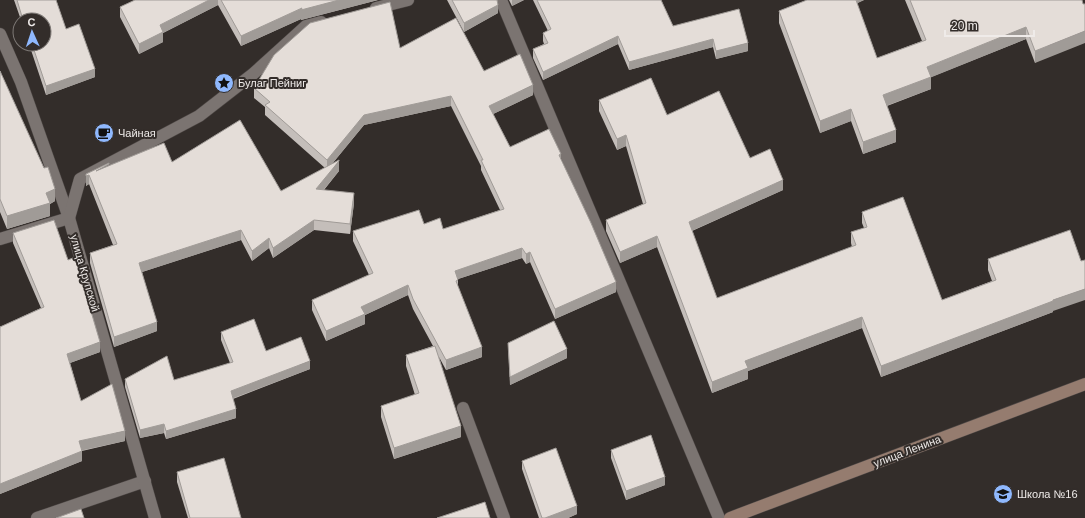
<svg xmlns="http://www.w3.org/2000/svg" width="1085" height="518" viewBox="0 0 1085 518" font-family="Helvetica,sans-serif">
  <rect width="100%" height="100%" fill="#332d2a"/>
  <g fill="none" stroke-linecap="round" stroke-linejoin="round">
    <g stroke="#4e4846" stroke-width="13">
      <g id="lane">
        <polyline points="463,408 504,518"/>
        <polyline points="37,518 145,481"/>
      </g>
    </g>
    <g stroke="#4e4846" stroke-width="13">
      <g id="street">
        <polyline points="501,0 719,518"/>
        <polyline points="376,8 408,0"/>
        <polyline points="0,34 21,82 69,218 155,518"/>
        <polyline points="0,239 69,218 80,179 199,116 253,74 306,26 321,22"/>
      </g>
    </g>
    <g stroke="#4e4846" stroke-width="13">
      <polyline id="secondary" points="730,518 1085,384"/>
    </g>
    <use href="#lane" stroke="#7b7471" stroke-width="12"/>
    <use href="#street" stroke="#7b7471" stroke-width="12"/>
    <use href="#secondary" stroke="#957c6f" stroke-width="12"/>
  </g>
  <g fill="#c4beba">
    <polygon points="14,0 56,0 66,29 95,77 46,95 29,44 44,44 44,20 21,20"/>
    <polygon points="135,0 378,0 301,20 301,19 241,46 218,5 163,33 163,42 139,54 120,17 120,7"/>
    <polygon points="447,0 497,0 498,13 464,32"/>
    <polygon points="509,0 524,0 512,6"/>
    <polygon points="533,0 661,0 673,26 748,51 716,59 713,47 629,70 618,44 543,80 533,58 533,49 544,44 543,41 543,33 548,31"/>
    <polygon points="807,0 864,0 857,3 877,58 922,41 905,0 1082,0 1035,63 1026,39 931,77 931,89 887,106 896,142 863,154 851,121 820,133 779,23 779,11"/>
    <polygon points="400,48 484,71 533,95 493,114 510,147 561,160 616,292 555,319 530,262 526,264 522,258 458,279 458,287 482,357 446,370 439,357 461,437 394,459 381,417 381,406 415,395 406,366 406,355 433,346 413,309 408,295 365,315 365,324 326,341 312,310 312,300 369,275 353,241 353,231 424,224 443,229 500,210 481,170 481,166 451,106 364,125 332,164 339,171 324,190 354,203 350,234 314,230 273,258 269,248 252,261 241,240 142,272 157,331 114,347 90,263 90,253 113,245 89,184 86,186 86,176 109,166 172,162 281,191 325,168 265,115 265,107 254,98 254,88"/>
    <polygon points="0,71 55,201 50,204 50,216 7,229 0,212"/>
    <polygon points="599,100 667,115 750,158 783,190 692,231 717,298 852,247 851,243 851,232 864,228 862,223 862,212 942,300 992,281 988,270 988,259 1053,311 1053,312 881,377 862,328 748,371 748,379 712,393 657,247 620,263 606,231 606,220 643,204 626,146 617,150 599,111"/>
    <polygon points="13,233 100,352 70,363 81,401 125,441 82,451 82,461 0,494 0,326 0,327 41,308 13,243"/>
    <polygon points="221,332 310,369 233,399 236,418 166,439 164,433 140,438 125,387 125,379 174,380 230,363 221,340"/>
    <polygon points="508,343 567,358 510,385"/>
    <polygon points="611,450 665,485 626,500 611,458"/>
    <polygon points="522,461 577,514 568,518 539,518 522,469"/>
    <polygon points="177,472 241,518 188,518 177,482"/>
  </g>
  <g fill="#a09b97">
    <polygon points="209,0 218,0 218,5 163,33 163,42 139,54 139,44 160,25"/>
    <polygon points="339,0 378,0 301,20 301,19 241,46 241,36 302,8"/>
    <polygon points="512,0 524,0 512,6"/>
    <polygon points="854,0 864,0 854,5"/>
    <polygon points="498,5 498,13 464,32 464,23"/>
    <polygon points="1026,27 1026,39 927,79 927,67"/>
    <polygon points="1085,31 1085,43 1035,63 1035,51"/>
    <polygon points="618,36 618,44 543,80 543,72"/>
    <polygon points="713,39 713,47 629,70 629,62"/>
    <polygon points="748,43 748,51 716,59 716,51"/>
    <polygon points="95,69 95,77 46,95 46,86"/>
    <polygon points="931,77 931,89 883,107 883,95"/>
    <polygon points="533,85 533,95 489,116 489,106"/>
    <polygon points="451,96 451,106 364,125 327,170 327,160 364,115"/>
    <polygon points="851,109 851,121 820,133 820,121"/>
    <polygon points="896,130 896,142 863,154 863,142"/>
    <polygon points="626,135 626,146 617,150 617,139"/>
    <polygon points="561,154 561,164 559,155"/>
    <polygon points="339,161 339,171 316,199 316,189"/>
    <polygon points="89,175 89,184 86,186 86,176"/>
    <polygon points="783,180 783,190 689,232 689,222"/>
    <polygon points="55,189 55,201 50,204 50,216 7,229 7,216 46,193"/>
    <polygon points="354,193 354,203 350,234 350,224"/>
    <polygon points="314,220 314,230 273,258 273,248"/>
    <polygon points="241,230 241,240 139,273 139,263"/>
    <polygon points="657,236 657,247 620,263 620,252"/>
    <polygon points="269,238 269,248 252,261 252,251"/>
    <polygon points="522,248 522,258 455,280 455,271"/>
    <polygon points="530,252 530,262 526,264 526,254"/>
    <polygon points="616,282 616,292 555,319 555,309"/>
    <polygon points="408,285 408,295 365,315 365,324 326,341 326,331 361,307"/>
    <polygon points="1085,289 1085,300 1053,311 1053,312 881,377 881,366 1053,300"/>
    <polygon points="862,317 862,328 748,371 748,379 712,393 712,382 745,361"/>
    <polygon points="157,322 157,331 114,347 114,337"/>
    <polygon points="100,342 100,352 67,364 67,354"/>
    <polygon points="482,347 482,357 446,370 446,360"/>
    <polygon points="567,349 567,358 510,385 510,377"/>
    <polygon points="310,361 310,369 231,399 231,391"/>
    <polygon points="236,409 236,418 166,439 166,431"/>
    <polygon points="164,424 164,433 140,438 140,430"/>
    <polygon points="461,426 461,437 394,459 394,448"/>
    <polygon points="125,431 125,441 79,451 79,441"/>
    <polygon points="82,451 82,461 0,494 0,484"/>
    <polygon points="665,477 665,485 626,500 626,491"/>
    <polygon points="577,506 577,514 568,518 545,518"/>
  </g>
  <g fill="#e4ddd8" stroke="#a09b97">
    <polygon points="17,0 56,0 66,29 79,24 95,69 46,86 32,44 44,44 44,20 23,20"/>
    <polygon points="135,0 209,0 160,25 163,32 139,44 120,7"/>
    <polygon points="221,0 339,0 301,10 302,8 241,36"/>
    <polygon points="452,0 497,0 498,5 464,23"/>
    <polygon points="537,0 661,0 673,26 739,9 748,43 716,51 713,39 629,62 618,36 543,72 533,49 548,43 543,33 551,29"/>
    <polygon points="807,0 856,0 877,58 926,40 910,0 1082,0 1083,4 1085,4 1085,31 1035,51 1026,27 927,67 931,77 883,95 896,130 863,142 851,109 820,121 779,11"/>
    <polygon points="390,2 400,48 456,18 484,71 520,54 533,85 489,106 510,147 549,129 561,154 559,155 591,223 616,282 555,309 530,252 526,254 522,248 455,271 458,280 456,281 482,347 446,360 413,299 408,285 361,307 365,314 326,331 312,300 373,273 353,231 419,210 424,224 440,218 443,229 504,209 481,160 483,160 451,96 364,115 327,160 265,105 270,102 254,88 274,55 310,23"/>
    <polygon points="0,71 44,168 48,167 55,189 46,193 50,203 7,216 0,199"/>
    <polygon points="651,78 667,115 719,91 750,158 770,149 783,180 689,222 717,298 856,245 851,232 867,227 862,212 903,197 942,300 996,280 988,259 1070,230 1081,261 1085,260 1085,289 1053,300 1053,301 881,366 862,317 745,361 748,368 712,382 657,236 620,252 606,220 646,203 626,135 617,139 599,100"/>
    <polygon points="240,120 281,191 339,160 339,161 316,189 354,193 350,224 314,220 273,248 269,238 252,251 241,230 139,263 157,322 114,337 90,253 117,244 89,175 86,176 86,174 109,163 109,164 96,171 164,143 172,162"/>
    <polygon points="54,220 68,260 75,257 100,342 67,354 81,401 112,384 125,431 79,441 82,451 0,484 0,326 0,327 44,307 13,233"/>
    <polygon points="254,319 266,351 301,337 310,361 231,391 236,409 166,431 164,424 140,430 125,379 167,356 174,380 233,362 221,332"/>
    <polygon points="554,321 567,349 510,377 508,343"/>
    <polygon points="435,346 461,426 394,448 381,406 419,393 406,355"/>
    <polygon points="651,435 665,477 626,491 611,450"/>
    <polygon points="556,448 577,506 545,518 542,518 522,461"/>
    <polygon points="224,458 241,518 190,518 177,472"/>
    <polygon points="485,502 490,518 437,518"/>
    <polygon points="81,509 84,518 56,518"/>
  </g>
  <defs>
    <g id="sight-disc" transform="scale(1)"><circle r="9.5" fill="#8fb8fd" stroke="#332d2a"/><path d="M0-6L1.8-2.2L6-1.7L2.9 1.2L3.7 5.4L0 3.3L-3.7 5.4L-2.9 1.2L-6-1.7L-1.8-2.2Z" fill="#111"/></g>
    <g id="cafe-disc" transform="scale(1)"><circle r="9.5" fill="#8fb8fd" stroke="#332d2a"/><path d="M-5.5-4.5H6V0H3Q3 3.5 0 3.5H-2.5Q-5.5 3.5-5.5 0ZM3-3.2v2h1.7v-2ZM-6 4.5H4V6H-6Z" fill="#111"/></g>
    <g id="school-disc" transform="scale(1)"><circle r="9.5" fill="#8fb8fd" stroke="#332d2a"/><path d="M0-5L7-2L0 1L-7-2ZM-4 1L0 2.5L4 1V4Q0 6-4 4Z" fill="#111"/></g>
  </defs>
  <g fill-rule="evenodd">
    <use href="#sight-disc" x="224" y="83"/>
    <use href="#cafe-disc" x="104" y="133"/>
    <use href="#school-disc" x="1003" y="494"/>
  </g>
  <g text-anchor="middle" stroke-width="4" stroke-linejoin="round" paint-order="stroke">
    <g font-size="11" fill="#efebe9" stroke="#332d2a" text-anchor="start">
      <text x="238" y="87">Булаг Пейниг</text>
      <text x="118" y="137">Чайная</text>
      <text x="1017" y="498">Школа №16</text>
    </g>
    <g font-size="11" fill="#efebe9" stroke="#332d2a">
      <text transform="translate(85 273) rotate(74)" y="4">улица Крупской</text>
      <text transform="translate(907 451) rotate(-21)" y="4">улица Ленина</text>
    </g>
  </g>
  <g transform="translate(32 32) rotate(357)"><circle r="19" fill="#332d2a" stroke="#7e7976"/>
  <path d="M0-3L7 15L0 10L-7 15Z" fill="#8fb8fd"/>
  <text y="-6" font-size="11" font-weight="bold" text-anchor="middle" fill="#efebe9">С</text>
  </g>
  <path d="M945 30v6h89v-6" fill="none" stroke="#efebe9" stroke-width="2"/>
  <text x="951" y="30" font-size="12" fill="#efebe9" stroke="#332d2a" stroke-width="3" paint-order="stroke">20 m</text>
</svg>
